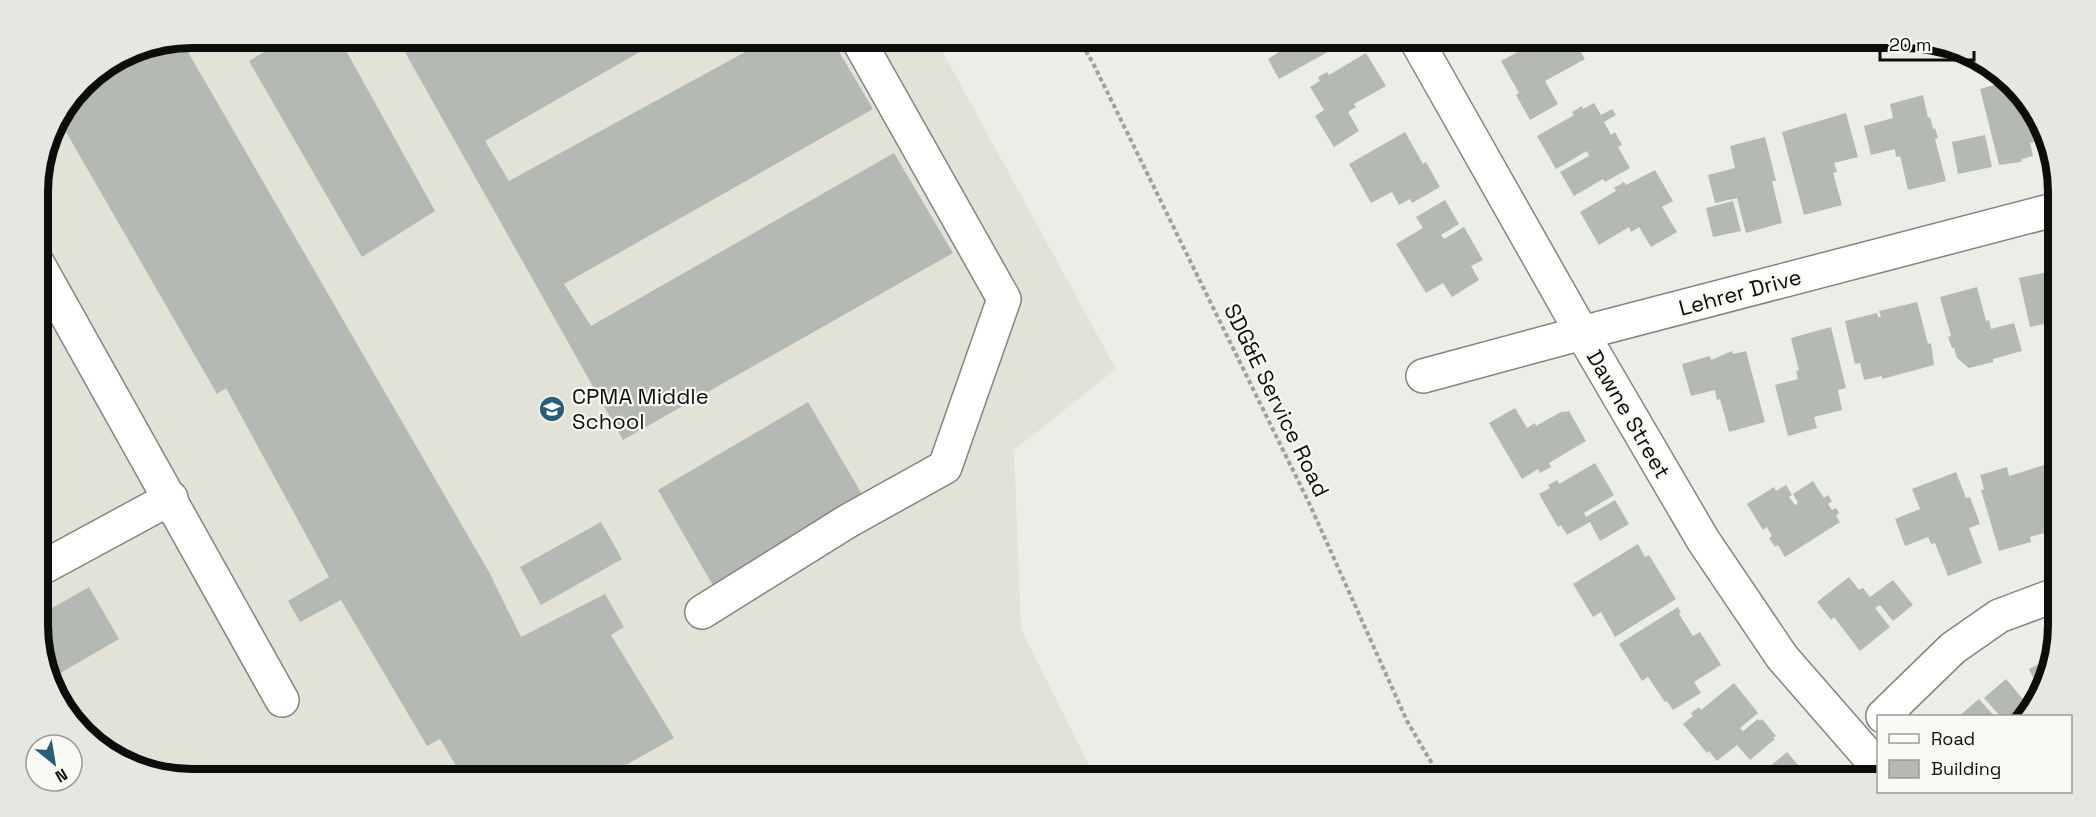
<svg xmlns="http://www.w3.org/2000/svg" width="2096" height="817" viewBox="0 0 2096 817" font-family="'Space Grotesk',sans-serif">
  <rect width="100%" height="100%" fill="#ecede7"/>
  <polygon fill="#e2e3d6" points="192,38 935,38 1116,369 1014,450 1021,629 1096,779 192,779 142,771 76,727 40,655 38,182 53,124 90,76 133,49"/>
  <g fill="#b5b9b4">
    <polygon points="258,38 339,38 435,211 362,257 249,61 266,51"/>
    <polygon points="397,38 429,38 430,39 433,38 664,38 485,141 509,181 771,38 831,38 873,109 564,284 591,326 894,153 953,253 623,440"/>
    <polygon points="1271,38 1353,38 1279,79 1268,59 1279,52"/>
    <polygon points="1481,38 1505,38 1487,48"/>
    <polygon points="1543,38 1572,38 1585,59 1545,81 1558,104 1530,120 1516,95 1519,93 1501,61"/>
    <polygon points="1761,38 1820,38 1821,43 1792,46 1791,40 1762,43"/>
    <polygon points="181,40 489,572 521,637 605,594 624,627 611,635 674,738 601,779 464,779 440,739 427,746 341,600 300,622 288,601 329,577 226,388 217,394 58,118 90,76 133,49"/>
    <polygon points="1366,53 1386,86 1354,104 1356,107 1348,112 1359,131 1334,147 1315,116 1324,110 1310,87 1320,81 1318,77 1327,72 1329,75"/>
    <polygon points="2005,82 2017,91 2018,95 2022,94 2026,98 2034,115 2040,141 2030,143 2033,156 2022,159 2021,162 1999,165 1980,89"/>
    <polygon points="1923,95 1928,118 1930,117 1933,129 1935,128 1938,138 1935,139 1946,181 1908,190 1900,156 1896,157 1895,149 1871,155 1864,126 1893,118 1890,104"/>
    <polygon points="1594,103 1601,115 1612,109 1616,115 1604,122 1611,135 1615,132 1622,145 1618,147 1630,168 1605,182 1603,179 1574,196 1560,172 1589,156 1587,151 1556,169 1537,136 1574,115 1572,112 1582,106 1583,109"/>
    <polygon points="1846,113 1858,157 1834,163 1837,172 1833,173 1842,205 1804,215 1782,132"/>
    <polygon points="1405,132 1423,164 1426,162 1440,187 1412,203 1410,199 1399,205 1392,192 1371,203 1349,164"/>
    <polygon points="1985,135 1992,167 1958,174 1952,142"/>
    <polygon points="1765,137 1776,181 1772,181 1782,223 1746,233 1737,198 1715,203 1708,175 1735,168 1730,146"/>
    <polygon points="1655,170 1673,201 1662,207 1677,232 1651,247 1639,227 1631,232 1629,227 1599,245 1580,212 1616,191 1614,188 1624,182 1626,185"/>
    <polygon points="1445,200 1459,224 1441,235 1444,239 1464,227 1483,260 1471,266 1479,280 1452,297 1443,283 1426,293 1396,244 1423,228 1416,217"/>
    <polygon points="1733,201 1741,231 1713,237 1706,208"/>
    <polygon points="2047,272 2048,275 2057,272 2058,321 2030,327 2019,278"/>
    <polygon points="1977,287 1986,321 1989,320 1991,329 2014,323 2022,351 1993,359 1993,362 1969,368 1957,358 1954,348 1952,348 1948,337 1951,336 1940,297"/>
    <polygon points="1917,302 1928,344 1931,343 1934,365 1882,379 1882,376 1864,380 1860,363 1855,364 1845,321 1877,313 1878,317 1881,317 1879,311"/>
    <polygon points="1831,327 1846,388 1838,390 1842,410 1814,417 1817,428 1788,436 1775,385 1798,379 1796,371 1799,370 1791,338"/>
    <polygon points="2058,328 2058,346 2051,348 2047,330"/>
    <polygon points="1732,351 1733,354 1746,351 1765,422 1729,432 1720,399 1717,400 1715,390 1691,396 1682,364 1710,356 1711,360"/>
    <polygon points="808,402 866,501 715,589 658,490"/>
    <polygon points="1515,408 1527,428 1535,423 1536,426 1561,412 1569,411 1586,441 1549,463 1551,467 1540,473 1538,469 1522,479 1489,423"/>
    <polygon points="39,448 46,460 42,463 44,467 41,469 49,483 40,489"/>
    <polygon points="1595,463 1614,495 1584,513 1586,517 1615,500 1629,524 1600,541 1590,522 1567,535 1561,525 1558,527 1539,494 1550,488 1548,485 1557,480 1559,484"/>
    <polygon points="2044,465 2058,512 2058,529 2030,537 2031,542 1999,551 1981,490 1984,489 1980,475 2007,467 2009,476"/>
    <polygon points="1956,472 1966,498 1970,497 1980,524 1969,528 1982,563 1948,576 1935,543 1931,544 1928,537 1905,546 1895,519 1920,509 1912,489"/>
    <polygon points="1813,481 1824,498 1828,495 1832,501 1828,504 1832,510 1836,508 1839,513 1836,516 1840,522 1785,557 1778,545 1775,547 1769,538 1772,536 1767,527 1763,530 1747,504 1774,487 1776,491 1786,485 1792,495 1789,497 1795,505 1798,503 1793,494"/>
    <polygon points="601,522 622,559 541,605 520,567"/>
    <polygon points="1638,544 1645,557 1649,555 1676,599 1615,637 1601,612 1593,617 1573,584"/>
    <polygon points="1849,577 1859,590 1863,588 1870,597 1893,580 1913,605 1893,621 1880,605 1875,608 1890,627 1860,651 1834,617 1831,620 1817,602"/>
    <polygon points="89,587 119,639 52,678 40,655 40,615"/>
    <polygon points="1678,607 1681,613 1679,614 1693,636 1700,632 1721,665 1694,682 1701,693 1673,710 1667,701 1665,702 1648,677 1642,681 1619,644"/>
    <polygon points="2053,657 2050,675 2039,691 2029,669"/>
    <polygon points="2006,679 2028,705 2020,712 2022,714 2020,716 2000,716 1984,698"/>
    <polygon points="1734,683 1758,713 1740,728 1743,731 1758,719 1760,721 1762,719 1776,736 1773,738 1775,739 1750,760 1737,745 1717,761 1709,751 1707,753 1683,724 1693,716 1691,713 1699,707 1701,710"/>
    <polygon points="1979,699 1994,716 1959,716"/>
    <polygon points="1787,752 1810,779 1755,779"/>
  </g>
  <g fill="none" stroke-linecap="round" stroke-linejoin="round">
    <g stroke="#84847f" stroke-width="36">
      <g id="minor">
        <polyline points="1415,38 1582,333 1703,540 1782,657 1878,767"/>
        <polyline points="38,264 282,700"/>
        <polyline points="1423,376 1582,333 2057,209"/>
        <polyline points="40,569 171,498"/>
        <polyline points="702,612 848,521 945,467 1004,299 857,38"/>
        <polyline points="1883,716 1953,648 1999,616 2058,594"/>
      </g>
    </g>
    <polyline stroke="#a0a19c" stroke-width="4" stroke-dasharray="4.5 3" stroke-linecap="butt" points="1078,38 1093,63 1310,505 1407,721 1441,779"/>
    <use href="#minor" stroke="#fff" stroke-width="33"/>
  </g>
  <defs>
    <g id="school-disc" transform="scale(1.35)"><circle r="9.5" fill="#285e79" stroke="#fafaf4"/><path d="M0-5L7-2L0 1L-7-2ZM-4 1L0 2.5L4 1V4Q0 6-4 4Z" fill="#fff"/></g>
  </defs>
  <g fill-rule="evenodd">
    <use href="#school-disc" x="552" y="409"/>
  </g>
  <g text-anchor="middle" stroke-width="4.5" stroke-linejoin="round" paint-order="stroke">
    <g font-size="22" fill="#0d0d0b" stroke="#fafaf4">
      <text transform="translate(1740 292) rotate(-15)" y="8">Lehrer Drive</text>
      <text transform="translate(1277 400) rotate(64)" y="8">SDG&amp;E Service Road</text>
      <text transform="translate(1629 414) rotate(60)" y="8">Dawne Street</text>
    </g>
    <g font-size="22" fill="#0d0d0b" stroke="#fafaf4" text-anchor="start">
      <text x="572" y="404">CPMA Middle<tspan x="572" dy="25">School</tspan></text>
    </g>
  </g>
  <path d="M0 0H2096V817H0ZM192 48H1904A144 144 0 0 1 2048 192V625A144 144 0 0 1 1904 769H192A144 144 0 0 1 48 625V192A144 144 0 0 1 192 48Z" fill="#e7e7e1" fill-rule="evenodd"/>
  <path fill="none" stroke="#0d0d0b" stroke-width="8" d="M192 48H1904A144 144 0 0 1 2048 192V625A144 144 0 0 1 1904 769H192A144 144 0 0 1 48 625V192A144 144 0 0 1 192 48Z"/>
  <rect x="1877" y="715" width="195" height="78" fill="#fafaf4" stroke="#9b9b97" stroke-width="1.5"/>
  <rect x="1889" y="734" width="30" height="9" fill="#ffffff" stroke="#9b9b97" stroke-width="1.5"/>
  <text x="1931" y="745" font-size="18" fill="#0d0d0b">Road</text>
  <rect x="1889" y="760" width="30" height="18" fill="#b5b9b4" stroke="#9b9b97" stroke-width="1.5"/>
  <text x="1931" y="775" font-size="18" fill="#0d0d0b">Building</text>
  <g transform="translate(54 763) rotate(150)"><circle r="28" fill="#fafaf4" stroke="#9b9b97" stroke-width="1.5"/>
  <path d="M0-4.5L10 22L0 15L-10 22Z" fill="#285e79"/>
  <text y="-9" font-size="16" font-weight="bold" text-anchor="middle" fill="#0d0d0b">N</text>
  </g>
  <path d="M1880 51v9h94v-9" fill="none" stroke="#0d0d0b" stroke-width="3"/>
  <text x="1889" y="51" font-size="18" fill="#0d0d0b" stroke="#fafaf4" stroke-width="4.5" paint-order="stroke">20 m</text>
</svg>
